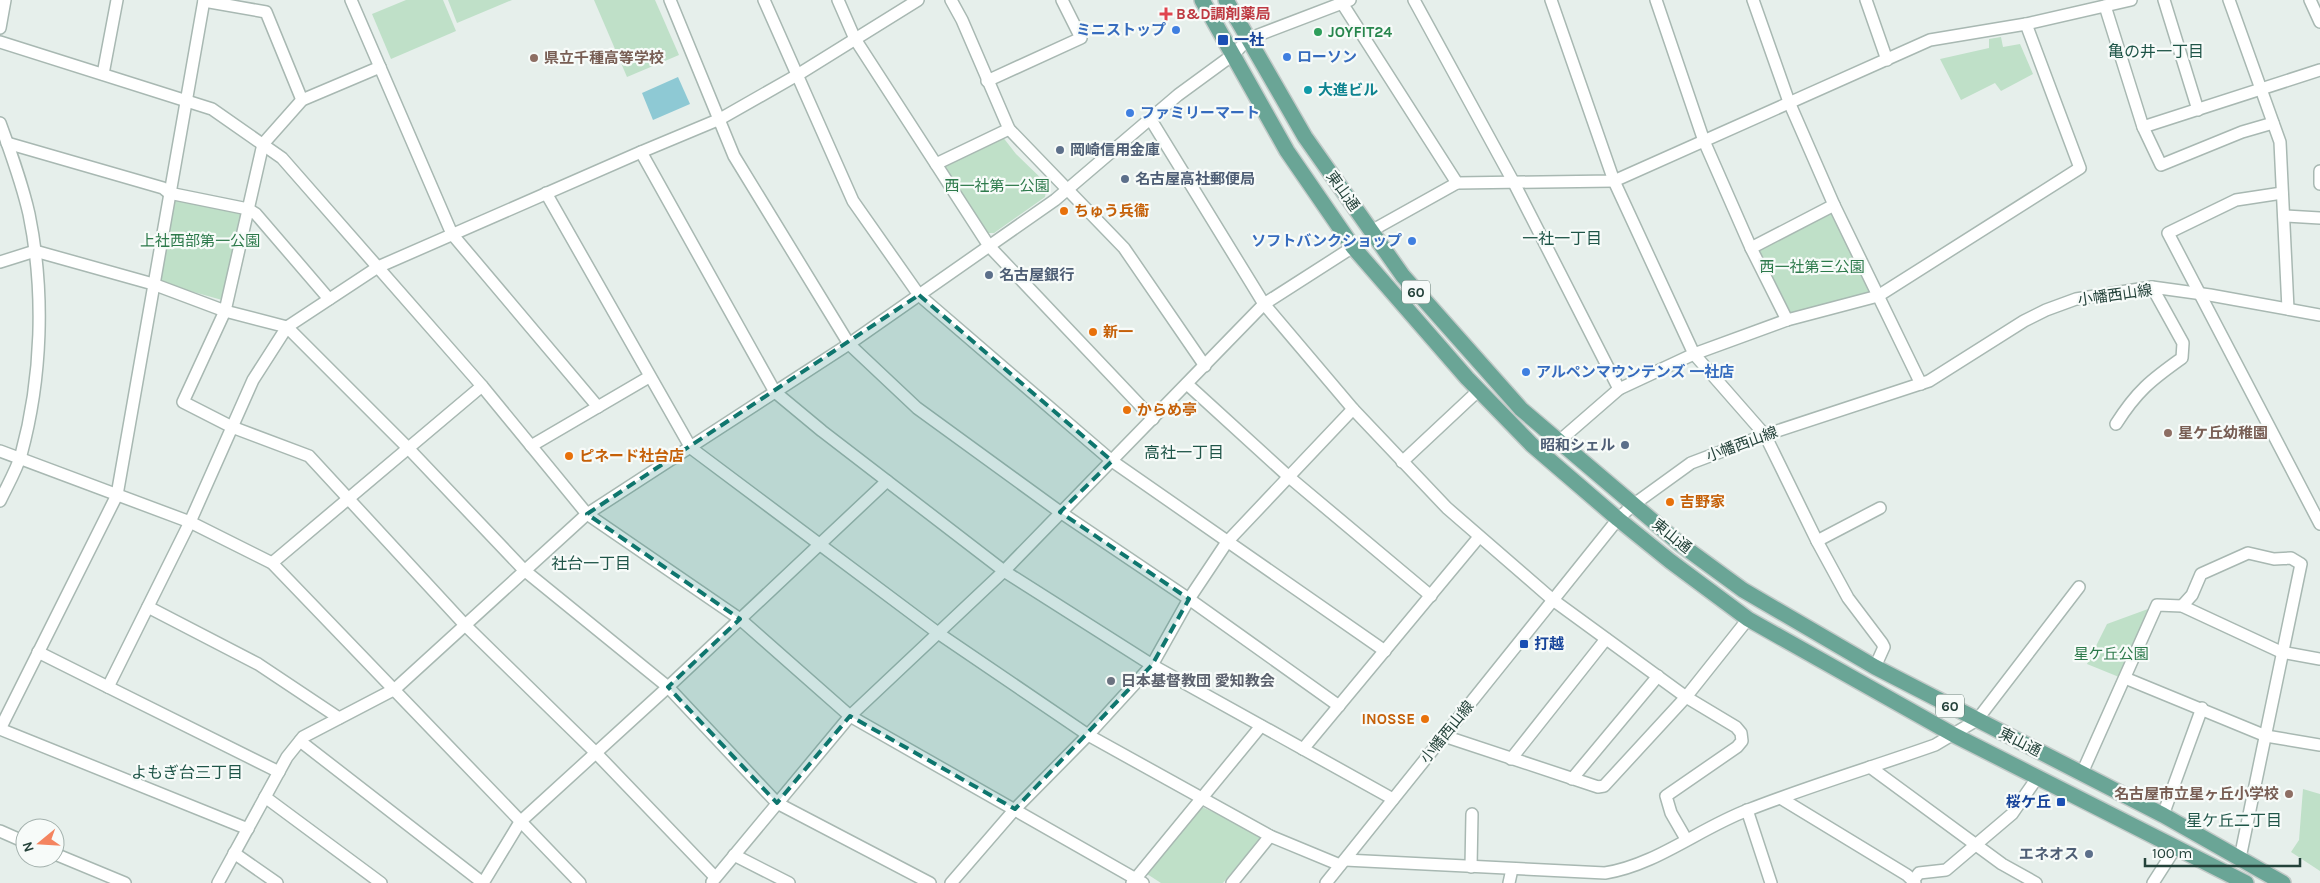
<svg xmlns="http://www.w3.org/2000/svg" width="2320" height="883" viewBox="0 0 2320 883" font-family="Karla,'Noto Sans JP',sans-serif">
  <rect width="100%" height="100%" fill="#e6efeb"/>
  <g fill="#bfe0c8">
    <polygon points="406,0 443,0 456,31 391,59 372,14"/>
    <polygon points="448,0 512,0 457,23"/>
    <polygon points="594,0 655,0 679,55 627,77"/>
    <polygon points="2001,37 2003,47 2020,44 2033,74 2001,91 1995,83 1961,100 1940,59 1989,48 1989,39"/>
    <polygon points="1002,136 1016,154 1047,184 1045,197 994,233 986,233 943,168 944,164"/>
    <polygon points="174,196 239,210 241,215 222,300 158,282"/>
    <polygon points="1830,212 1835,214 1872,292 1790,317 1757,253 1759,247"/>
    <polygon points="2148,609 2119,677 2087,664 2107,624"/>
    <polygon points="2303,789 2320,794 2320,871 2291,852 2299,840"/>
    <polygon points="1202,807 1264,835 1223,883 1161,883 1147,874"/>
  </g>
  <polygon fill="#8ec9d4" points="678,77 690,104 653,120 642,93"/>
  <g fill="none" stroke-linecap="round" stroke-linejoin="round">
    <g stroke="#a8b8b2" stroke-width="14">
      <g id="minor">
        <polyline points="351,0 452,234 598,407"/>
        <polyline points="670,0 734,156 849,344 917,408 1060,512 1189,599 1339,706"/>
        <polyline points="764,0 853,201 919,295 1112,461 1385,651"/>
        <polyline points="838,0 855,39 989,246 1153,419"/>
        <polyline points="918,0 799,74 720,119 641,152 775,392 822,431 1004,571 1152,665 1393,799"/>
        <polyline points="951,0 962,20 1009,129 1124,248 1205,366"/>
        <polyline points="1340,0 1457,183 1614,181 1930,40 2026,24 2131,0"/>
        <polyline points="1414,0 1514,183 1619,389"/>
        <polyline points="1551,0 1614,181 1694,354 1765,435 1817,541"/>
        <polyline points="1656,0 1704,141 1751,248 1787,320"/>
        <polyline points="1753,0 1789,102 1834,205 1921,384"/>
        <polyline points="1866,0 1887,60"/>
        <polyline points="2164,0 2198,110"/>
        <polyline points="2229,0 2280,142 2288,309"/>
        <polyline points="2310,0 2320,22"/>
        <polyline points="204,1 266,12 302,100"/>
        <polyline points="2105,6 2143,127 2320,70"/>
        <polyline points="0,28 5,0"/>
        <polyline points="0,42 212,109 282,158 482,386 587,514 740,619 850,716 1143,883"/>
        <polyline points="380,67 302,100 263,144 225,311 183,402 232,427 309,456 465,625 595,752 715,877"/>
        <polyline points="103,74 117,0"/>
        <polyline points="987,81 1081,38 1062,0"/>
        <polyline points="1151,120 1264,304 1353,409 1447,508 1553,600 1686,697 1736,727 1741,733 1742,741 1737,747 1666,796 1671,813 1686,839"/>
        <path d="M 0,123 C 11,153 22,183 29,214 C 45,292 42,378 21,455 C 16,471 7,486 0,501"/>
        <polyline points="2143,127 2161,165 2242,132 2273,123"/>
        <polyline points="7,143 163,188 169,193 248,209 256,214 329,299"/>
        <polyline points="936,164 1009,129"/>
        <polyline points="2320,171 2320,184"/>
        <polyline points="546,193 691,448 938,633 1088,735 1270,836 1340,865"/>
        <polyline points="2282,193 2236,200 2168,233 2320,524"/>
        <polyline points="2284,216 2320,218"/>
        <polyline points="1371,231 1457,183"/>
        <polyline points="1751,248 1834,205"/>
        <polyline points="0,262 35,251 153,284 225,311 287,327 408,448 524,570 668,687 777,803 930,883"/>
        <polyline points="1187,384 1289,477 1431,596"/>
        <path d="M 2116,424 C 2137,391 2151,380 2182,358 L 2183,343 L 2152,287"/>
        <polyline points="1558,442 1619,389 1694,354 1787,320 1878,296 2080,168 2026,24"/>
        <polyline points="531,446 649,377"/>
        <polyline points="0,451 190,522 272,563 580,883"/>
        <polyline points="1402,462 1479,390"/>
        <polyline points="272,563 482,386"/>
        <polyline points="2182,606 2192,595 2201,574 2248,553 2274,559 2291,558 2301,564 2240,858"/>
        <polyline points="148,607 258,664 339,718"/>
        <polyline points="38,652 108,687"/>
        <polyline points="1875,667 1884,647 1882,643 1848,598 1817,541 1880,508"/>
        <polyline points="2125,678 2266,736 2320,745"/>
        <polyline points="0,729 117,495 204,0"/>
        <polyline points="0,729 248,829"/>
        <polyline points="1444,736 1598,787 1604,786 1686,697 1748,619"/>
        <polyline points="300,741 483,883 520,822 668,687 887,481"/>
        <polyline points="1303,749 1479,537"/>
        <polyline points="1511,759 1606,639"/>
        <polyline points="1870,767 2002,864 2036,883"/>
        <polyline points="279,772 108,687 190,522 253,380 287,327 378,267 641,152"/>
        <polyline points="2082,773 2157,605 2182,606 2281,652 2320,659"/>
        <polyline points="1572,779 1658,676"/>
        <polyline points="265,797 381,883"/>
        <polyline points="1782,799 1907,875 1915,883"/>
        <polyline points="1747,810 1771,883"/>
        <polyline points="2163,815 2202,708"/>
        <polyline points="0,831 25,842"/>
        <polyline points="234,853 277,883"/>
        <polyline points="55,854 125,883"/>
        <polyline points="734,855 789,883"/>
        <path d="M 1345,860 L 1605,873 C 1656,865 1700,828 1748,810 C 1809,786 1873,767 1935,745 L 1977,720 L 2079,587"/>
        <polyline points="1471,867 1472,814"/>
        <polyline points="1913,881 1919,873 1946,870 2012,814 2037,778"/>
        <polyline points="712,882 850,716 1004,571 1264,304 1353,247"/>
        <polyline points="218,883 287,757 303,737 395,689 587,514 849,344 1055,200 1178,95 1234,54 1248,39 1350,0"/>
        <polyline points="951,883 1015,809 1088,735 1152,665 1189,599 1227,542 1353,409"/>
        <polyline points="1132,883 1261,726"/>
        <polyline points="1232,883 1270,836"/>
        <polyline points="1326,883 1618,519 1633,505 1691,463 1765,435 1929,381 2024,321 2046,310 2076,299 2152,287 2210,295 2320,315"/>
        <polyline points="1509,883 1512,869"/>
        <polyline points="2153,883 2176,847"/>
      </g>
    </g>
    <g stroke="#c2cac8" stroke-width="18">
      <g id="major">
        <polyline points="1202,0 1287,151 1353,247 1467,378 1532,445 1618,519 1670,561 1748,619 1954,735 2246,883"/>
        <polyline points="1226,0 1305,137 1403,276 1521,409 1680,544 1743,590 1875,667 2163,815 2283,883"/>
      </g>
    </g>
    <use href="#minor" stroke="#fff" stroke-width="11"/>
    <use href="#major" stroke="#6aa596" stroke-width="15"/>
  </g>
  <path fill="#0f766e" fill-opacity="0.2" stroke="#0f766e" stroke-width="4" stroke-dasharray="10 6" stroke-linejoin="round" d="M 919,295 L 1112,461 L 1060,512 L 1189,599 L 1152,665 L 1015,809 L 850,716 L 777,803 L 668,687 L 740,619 L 587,514 Z"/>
  <path fill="#e0444e" stroke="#f7fbf9" stroke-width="2" d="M1163.5 6.5h5v5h5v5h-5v5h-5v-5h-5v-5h5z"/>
  <g fill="#3f7fe0" stroke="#f7fbf9" stroke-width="2">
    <circle cx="1176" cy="30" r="5"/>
    <circle cx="1287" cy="57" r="5"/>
    <circle cx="1130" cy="113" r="5"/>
    <circle cx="1412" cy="241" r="5"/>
    <circle cx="1526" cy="372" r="5"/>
  </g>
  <circle fill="#2e9e5b" stroke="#f7fbf9" stroke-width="2" cx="1318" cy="32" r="5"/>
  <g fill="#1a4fb4" stroke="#f7fbf9" stroke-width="2">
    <rect x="1217" y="34" width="12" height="12" rx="2.5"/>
    <rect x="1519" y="639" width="10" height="10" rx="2.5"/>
    <rect x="2056" y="797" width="10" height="10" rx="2.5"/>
  </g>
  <g fill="#8d6e63" stroke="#f7fbf9" stroke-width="2">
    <circle cx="534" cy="58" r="5"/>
    <circle cx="2168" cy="433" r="5"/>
    <circle cx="2289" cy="794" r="5"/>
  </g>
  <circle fill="#0f9aa8" stroke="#f7fbf9" stroke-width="2" cx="1308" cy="90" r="5"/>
  <g fill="#5c6f8a" stroke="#f7fbf9" stroke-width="2">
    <circle cx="1060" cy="150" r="5"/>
    <circle cx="1125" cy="179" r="5"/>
    <circle cx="989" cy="275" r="5"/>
    <circle cx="1625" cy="445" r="5"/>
    <circle cx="2089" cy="854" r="5"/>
  </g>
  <g fill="#e8710a" stroke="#f7fbf9" stroke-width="2">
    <circle cx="1064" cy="211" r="5"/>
    <circle cx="1093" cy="332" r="5"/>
    <circle cx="1127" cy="410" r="5"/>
    <circle cx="569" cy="456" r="5"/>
    <circle cx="1670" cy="502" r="5"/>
    <circle cx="1425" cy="719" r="5"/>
  </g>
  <circle fill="#6b7280" stroke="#f7fbf9" stroke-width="2" cx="1111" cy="681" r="5"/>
  <g text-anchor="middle" stroke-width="4.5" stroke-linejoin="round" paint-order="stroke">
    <g fill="#f7fbf9" stroke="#637a73" stroke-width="1">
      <rect x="1402" y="280.5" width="28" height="23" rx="4"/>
      <rect x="1936" y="694.5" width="28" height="23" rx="4"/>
    </g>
    <g font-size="14" font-weight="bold" fill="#24423a">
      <text x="1416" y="297">60</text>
      <text x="1950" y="711">60</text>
    </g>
    <g font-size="15" font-weight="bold" fill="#be3a42" stroke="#f7fbf9" text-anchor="start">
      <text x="1176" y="19">B&amp;D調剤薬局</text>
    </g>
    <g font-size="15" font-weight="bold" fill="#366cbe" stroke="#f7fbf9" text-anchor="start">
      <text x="1166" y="35" text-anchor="end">ミニストップ</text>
      <text x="1297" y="62">ローソン</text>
      <text x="1140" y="118">ファミリーマート</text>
      <text x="1402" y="246" text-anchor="end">ソフトバンクショップ</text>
      <text x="1536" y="377">アルペンマウンテンズ 一社店</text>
    </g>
    <g font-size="15" font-weight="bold" fill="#27864d" stroke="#f7fbf9" text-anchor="start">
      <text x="1328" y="37">JOYFIT24</text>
    </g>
    <g font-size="15" font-weight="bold" fill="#164399" stroke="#f7fbf9" text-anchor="start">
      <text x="1234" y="45">一社</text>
      <text x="1534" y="649">打越</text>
      <text x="2051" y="807" text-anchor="end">桜ケ丘</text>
    </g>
    <g font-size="15" font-weight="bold" fill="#785e54" stroke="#f7fbf9" text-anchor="start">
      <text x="544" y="63">県立千種高等学校</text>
      <text x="2178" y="438">星ケ丘幼稚園</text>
      <text x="2279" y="799" text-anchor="end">名古屋市立星ヶ丘小学校</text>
    </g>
    <g font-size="15" font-weight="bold" fill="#0d838f" stroke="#f7fbf9" text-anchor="start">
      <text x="1318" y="95">大進ビル</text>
    </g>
    <g font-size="15" font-weight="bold" fill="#4e5e75" stroke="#f7fbf9" text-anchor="start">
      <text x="1070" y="155">岡崎信用金庫</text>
      <text x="1135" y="184">名古屋高社郵便局</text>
      <text x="999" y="280">名古屋銀行</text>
      <text x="1615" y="450" text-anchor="end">昭和シェル</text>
      <text x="2079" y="859" text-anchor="end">エネオス</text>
    </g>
    <g font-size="15" fill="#2d7a4b" stroke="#f7fbf9">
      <text x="997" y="191">西一社第一公園</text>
      <text x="200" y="246">上社西部第一公園</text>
      <text x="1812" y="272">西一社第三公園</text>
      <text x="2111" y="659">星ケ丘公園</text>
    </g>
    <g font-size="15" fill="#24423a" stroke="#f7fbf9">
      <text transform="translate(1343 191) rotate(54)" y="5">東山通</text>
      <text transform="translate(2115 295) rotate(-8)" y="5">小幡西山線</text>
      <text transform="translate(1742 444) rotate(-20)" y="5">小幡西山線</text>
      <text transform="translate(1672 536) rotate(39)" y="5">東山通</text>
      <text transform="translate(1447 732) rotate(-51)" y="5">小幡西山線</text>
      <text transform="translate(2020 742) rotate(27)" y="5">東山通</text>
    </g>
    <g font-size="15" font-weight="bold" fill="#c56008" stroke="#f7fbf9" text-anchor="start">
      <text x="1074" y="216">ちゅう兵衞</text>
      <text x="1103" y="337">新一</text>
      <text x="1137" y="415">からめ亭</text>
      <text x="579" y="461">ピネード社台店</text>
      <text x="1680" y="507">吉野家</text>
      <text x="1415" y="724" text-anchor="end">INOSSE</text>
    </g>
    <g font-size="15" font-weight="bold" fill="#5b616d" stroke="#f7fbf9" text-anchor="start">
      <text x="1121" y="686">日本基督教団 愛知教会</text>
    </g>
    <g font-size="16" fill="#1f5548" stroke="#f7fbf9">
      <text x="2156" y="57">亀の井一丁目</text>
      <text x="1562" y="244">一社一丁目</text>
      <text x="1184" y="458">高社一丁目</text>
      <text x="591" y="569">社台一丁目</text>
      <text x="187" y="778">よもぎ台三丁目</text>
      <text x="2234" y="826">星ケ丘二丁目</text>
    </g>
  </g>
  <g transform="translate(40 843) rotate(252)"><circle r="24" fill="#f7fbf9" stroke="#a3b1ad"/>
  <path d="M0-4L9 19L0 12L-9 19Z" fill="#f4845f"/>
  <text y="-8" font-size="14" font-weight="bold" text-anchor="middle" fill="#24423a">N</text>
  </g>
  <path d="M2145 858v8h155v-8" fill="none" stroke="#24423a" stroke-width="2.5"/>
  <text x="2152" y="858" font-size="15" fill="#24423a" stroke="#f7fbf9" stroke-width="4" paint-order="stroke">100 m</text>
</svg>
